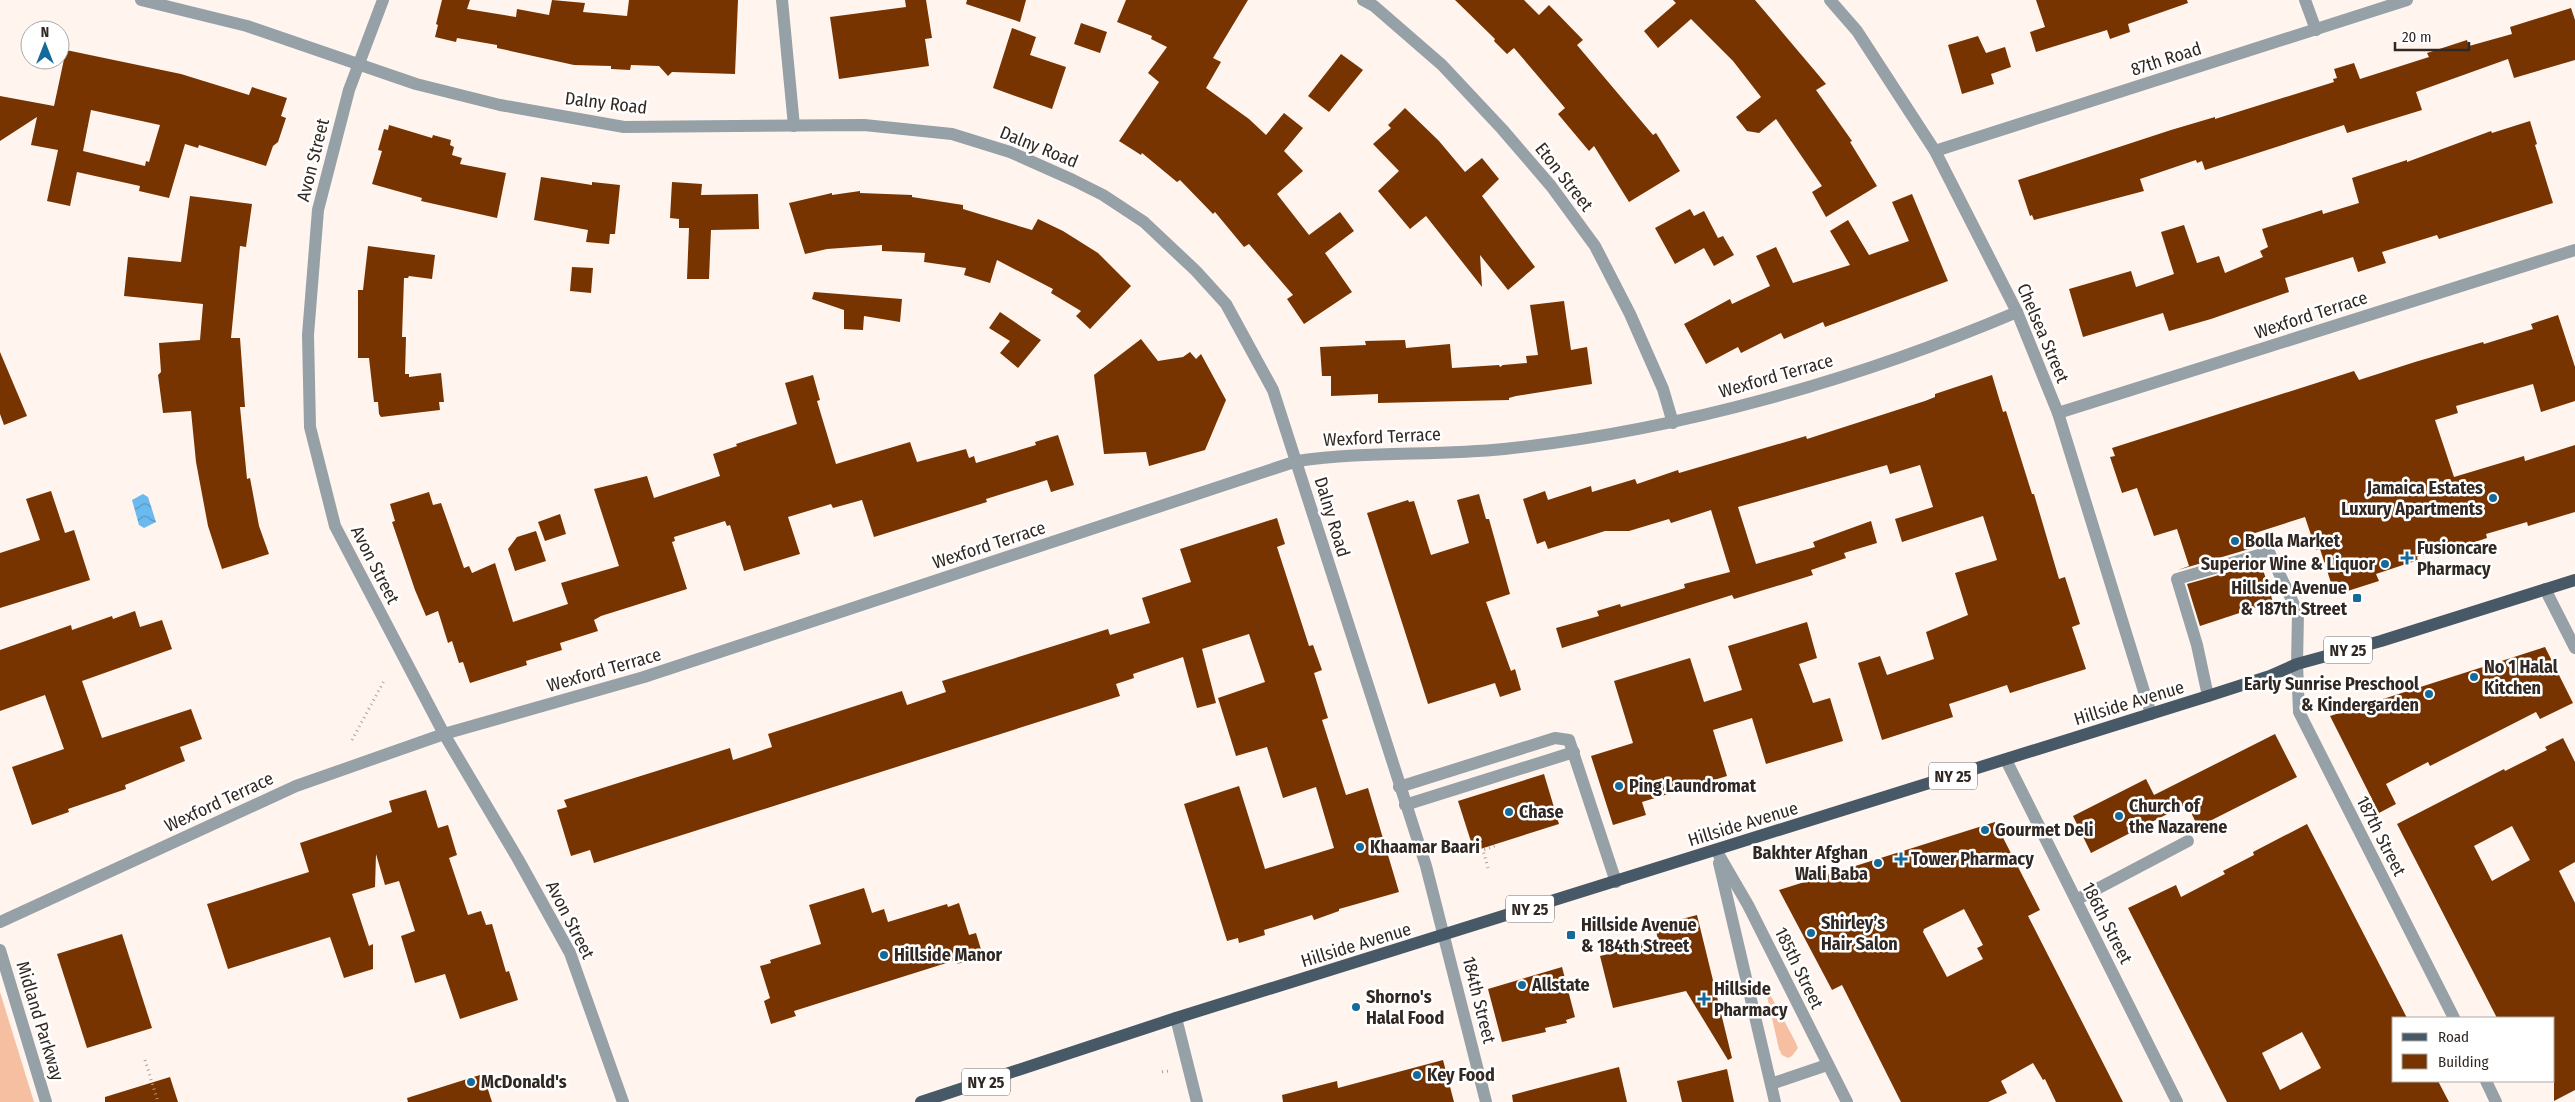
<svg xmlns="http://www.w3.org/2000/svg" width="2575" height="1102" viewBox="0 0 2575 1102" font-family="'Fira Sans Condensed',sans-serif">
  <defs>
    <pattern id="water-waves" width="16" height="10" patternUnits="userSpaceOnUse" patternTransform="scale(1.25)"><rect width="16" height="10" fill="#6abaf0"/><path d="M0 5q4-4 8 0t8 0" fill="none" stroke="#5897c2"/></pattern>
  </defs>
  <rect width="100%" height="100%" fill="#fff4ee"/>
  <g fill="#f6bfa1">
    <polygon points="1764,983 1795,1041 1798,1048 1792,1056 1788,1058 1782,1055 1779,1049"/>
    <polygon points="0,992 34,1102 0,1102"/>
  </g>
  <polygon fill="url(#water-waves)" points="143,494 148,497 156,522 144,528 139,525 132,500"/>
  <g fill="#783400" fill-rule="evenodd">
    <polygon points="442,0 470,0 467,9 516,17 517,9 549,15 552,0 585,3 583,12 627,16 629,0 738,0 735,74 672,72 668,76 659,66 631,65 630,70 611,69 611,66 574,65 497,48 497,45 457,38 456,42 435,37 438,25 436,24"/>
    <polygon points="905,0 926,0 932,38 925,39 929,66 839,79 830,17 906,7"/>
    <polygon points="967,0 1026,0 1020,22 966,4"/>
    <polygon points="1126,0 1248,0 1213,58 1221,62 1206,88 1249,119 1266,135 1284,113 1303,128 1284,151 1303,171 1277,194 1309,235 1340,212 1354,231 1325,253 1352,292 1304,324 1287,299 1293,295 1249,244 1244,247 1215,212 1213,214 1180,180 1177,182 1142,153 1141,155 1119,141 1159,82 1148,73 1167,47 1151,39 1152,36 1117,22"/>
    <polygon points="1455,0 1524,0 1539,15 1549,5 1583,40 1577,45 1653,135 1656,133 1680,171 1629,202 1594,146 1589,151 1558,114 1565,108 1514,48 1507,54 1494,41 1495,39"/>
    <polygon points="1673,0 1755,0 1826,84 1816,90 1852,141 1850,142 1877,186 1826,217 1812,192 1822,186 1776,119 1759,133 1747,131 1736,117 1761,97 1733,61 1691,19 1658,48 1644,31 1676,3"/>
    <polygon points="2036,0 2187,0 2188,3 2128,24 2130,32 2110,39 2107,30 2036,52 2030,32 2045,27"/>
    <polygon points="2571,8 2575,20 2575,60 2514,78 2508,59 2416,92 2422,110 2347,133 2344,125 2205,170 2202,161 2197,163 2196,160 2140,179 2144,191 2034,220 2032,215 2030,216 2018,180 2171,130 2215,117 2215,119 2334,82 2333,79 2337,78 2334,69 2354,63 2360,79 2429,57 2427,53 2467,40 2469,46 2512,34 2510,27"/>
    <polygon points="1081,23 1107,32 1100,53 1074,44"/>
    <polygon points="1012,28 1036,37 1030,55 1066,67 1052,109 993,88"/>
    <polygon points="1978,36 1986,53 2005,47 2011,67 1991,74 1994,84 1962,94 1948,45"/>
    <path d="M 66,50 L 181,74 L 249,95 L 252,87 L 287,98 L 281,116 L 286,118 L 278,142 L 273,146 L 266,166 L 199,145 L 198,148 L 185,144 L 169,198 L 139,191 L 140,186 L 77,172 L 70,206 L 47,201 L 58,150 L 31,145 L 37,117 L 0,141 L 0,96 L 54,106 ZM 91,110 L 160,125 L 149,162 L 146,161 L 145,166 L 83,151 Z"/>
    <polygon points="1341,54 1363,70 1329,112 1308,96"/>
    <polygon points="1405,108 1439,141 1465,172 1482,158 1499,179 1482,196 1535,267 1508,290 1480,255 1482,287 1426,216 1410,229 1378,191 1399,171 1373,144 1391,128 1388,125"/>
    <polygon points="2530,121 2537,144 2535,145 2553,203 2439,239 2437,235 2382,252 2386,263 2358,272 2353,257 2285,278 2289,292 2211,319 2169,331 2163,313 2083,337 2069,289 2131,271 2136,287 2174,274 2161,232 2184,225 2197,263 2219,256 2225,273 2263,257 2260,251 2268,247 2262,229 2322,210 2323,214 2359,203 2352,178 2407,160 2407,162 2491,131 2492,133"/>
    <polygon points="389,125 432,138 433,135 451,140 450,145 454,147 452,155 462,158 460,164 506,173 497,218 421,201 422,198 372,184 382,151 378,150 384,129 388,130"/>
    <polygon points="541,177 592,185 592,182 620,185 615,234 610,234 609,244 586,242 588,230 534,220"/>
    <polygon points="672,182 702,184 701,195 758,194 759,229 711,230 709,279 687,279 689,228 679,228 679,219 670,218"/>
    <polygon points="860,191 860,193 912,195 912,197 963,205 963,209 1032,230 1038,219 1063,231 1098,253 1131,286 1090,329 1076,316 1081,311 1051,293 1053,289 997,260 990,283 964,275 966,268 924,262 925,253 882,251 882,245 827,249 805,254 789,203 832,193 832,195"/>
    <polygon points="1912,194 1948,281 1825,327 1823,322 1784,339 1781,333 1741,353 1738,347 1706,364 1684,324 1730,299 1732,304 1770,286 1756,256 1776,247 1793,283 1850,265 1830,231 1848,220 1869,255 1909,241 1892,202"/>
    <polygon points="190,196 252,204 246,247 240,246 231,338 240,338 245,407 240,407 247,479 250,478 259,526 269,554 222,569 208,526 196,462 191,411 163,413 158,375 161,372 159,343 200,340 203,304 124,296 128,257 181,262"/>
    <polygon points="1690,209 1694,216 1704,211 1718,238 1723,236 1734,255 1714,266 1704,248 1675,264 1655,228"/>
    <polygon points="368,246 435,255 432,279 409,276 408,278 404,278 402,337 406,337 405,374 409,374 409,377 441,373 444,402 439,402 440,410 381,417 379,414 378,402 374,402 369,358 358,358 358,290 363,290"/>
    <polygon points="572,267 593,268 591,293 570,291"/>
    <polygon points="814,292 902,299 900,322 864,316 863,330 844,329 844,310 812,299"/>
    <polygon points="1564,301 1571,350 1587,347 1592,384 1516,396 1509,398 1509,400 1378,403 1378,394 1331,396 1331,376 1322,376 1320,347 1366,345 1365,341 1405,340 1406,348 1450,344 1452,368 1499,365 1500,367 1503,365 1527,363 1526,356 1538,355 1530,305"/>
    <polygon points="1000,312 1041,340 1018,368 1000,353 1010,341 989,328"/>
    <polygon points="2558,315 2575,367 2575,401 2541,412 2533,384 2456,406 2458,413 2435,420 2454,477 2524,456 2525,461 2575,445 2575,512 2528,526 2527,522 2486,534 2487,538 2460,547 2459,543 2417,557 2418,560 2376,574 2379,581 2335,595 2320,549 2316,550 2305,517 2252,534 2256,547 2178,570 2189,566 2177,529 2154,536 2137,488 2122,493 2110,457 2115,456 2112,448 2354,371 2359,380 2415,362 2483,342 2484,344 2533,329 2531,324"/>
    <polygon points="1141,339 1158,361 1183,357 1190,352 1196,359 1201,354 1226,400 1205,450 1149,466 1146,452 1104,454 1094,375"/>
    <polygon points="0,352 27,416 4,425 0,414"/>
    <polygon points="813,375 820,400 817,401 836,464 910,442 917,462 966,449 969,458 974,456 976,463 1036,445 1035,442 1058,435 1074,485 1051,492 1047,480 986,499 987,502 874,537 862,500 833,508 831,504 788,517 800,554 744,571 730,525 727,526 725,521 674,537 675,541 672,542 687,589 601,616 594,620 598,631 560,643 562,650 526,661 527,665 470,683 463,662 459,663 452,641 448,643 438,611 426,616 415,590 392,522 395,521 390,504 429,492 433,505 441,503 464,568 469,566 472,573 495,563 513,622 568,604 561,583 619,566 594,489 647,476 654,498 720,476 713,454 737,446 736,444 797,424 785,383"/>
    <polygon points="1992,375 2003,412 2006,411 2032,494 2034,494 2059,579 2065,577 2080,624 2072,627 2086,669 2010,693 2007,685 1949,704 1953,717 1882,740 1858,663 1880,656 1887,675 1934,659 1926,632 1968,615 1955,573 1997,560 1983,516 1902,542 1895,519 1933,507 1920,465 1890,474 1887,465 1738,507 1756,564 1815,547 1813,542 1871,521 1877,543 1844,553 1846,558 1811,570 1813,575 1734,599 1732,595 1562,648 1556,628 1599,616 1597,611 1620,604 1621,607 1685,588 1684,584 1730,572 1711,510 1671,523 1669,519 1629,531 1605,531 1548,549 1545,541 1537,544 1523,499 1545,491 1548,500 1591,486 1592,492 1635,479 1637,484 1678,470 1679,473 1806,436 1807,439 1925,401 1935,397 1935,394"/>
    <polygon points="51,491 65,533 74,530 90,580 0,608 0,553 40,540 26,499"/>
    <polygon points="1479,494 1486,519 1489,519 1510,594 1486,602 1511,671 1515,669 1521,690 1500,697 1495,683 1428,704 1367,513 1408,500 1409,502 1414,501 1431,555 1469,543 1457,500"/>
    <polygon points="560,514 566,534 545,541 538,522"/>
    <polygon points="1277,518 1285,544 1277,547 1309,646 1313,645 1322,670 1314,673 1328,718 1322,720 1346,795 1368,788 1399,892 1339,909 1339,911 1314,920 1312,915 1264,930 1265,935 1239,943 1238,938 1227,941 1184,804 1239,786 1265,869 1334,848 1316,787 1283,798 1267,747 1236,756 1218,698 1265,682 1249,634 1202,649 1216,703 1197,708 1183,657 1133,674 1134,678 1116,684 1120,696 594,863 590,850 571,856 557,810 567,807 564,800 730,748 733,760 772,747 768,734 902,691 907,705 946,692 942,681 1108,629 1110,635 1150,623 1142,598 1191,582 1180,549"/>
    <polygon points="536,531 546,561 515,571 508,549 517,537"/>
    <polygon points="2261,563 2273,602 2200,626 2187,584"/>
    <polygon points="135,611 140,627 162,620 172,649 82,681 102,738 191,709 202,739 180,747 185,761 125,785 126,789 68,809 69,812 32,825 12,767 64,749 45,695 0,711 0,650 71,625 72,630 112,616 113,619"/>
    <polygon points="1807,622 1817,658 1799,664 1813,703 1830,698 1843,741 1766,764 1752,718 1713,730 1727,776 1642,802 1646,815 1613,825 1591,756 1633,743 1614,681 1690,658 1704,702 1742,690 1728,646"/>
    <polygon points="2545,647 2573,703 2540,719 2536,712 2430,766 2428,762 2386,784 2396,804 2379,813 2330,716"/>
    <polygon points="2275,734 2297,777 2198,827 2187,804 2091,853 2073,816 2146,779 2154,795"/>
    <path d="M 2563,738 L 2575,762 L 2575,862 L 2559,871 L 2575,903 L 2575,1090 L 2554,1101 L 2554,1018 L 2497,1018 L 2397,824 L 2504,769 L 2505,771 L 2547,750 L 2545,747 ZM 2512,826 L 2530,860 L 2492,881 L 2474,846 Z"/>
    <polygon points="1544,774 1559,824 1474,851 1458,801"/>
    <polygon points="426,790 438,828 448,825 457,855 449,858 468,915 481,911 486,925 492,924 506,972 509,971 518,1000 460,1019 445,974 415,983 401,936 415,931 399,881 385,885 376,854 375,887 352,894 369,946 373,944 373,969 344,978 330,937 228,969 207,904 309,872 300,843 392,812 389,801"/>
    <path d="M 1995,822 L 2040,910 L 2028,916 L 2123,1102 L 2056,1102 L 2045,1079 L 2043,1080 L 2033,1063 L 2001,1081 L 2007,1093 L 1988,1102 L 1901,1102 L 1842,985 L 1832,990 L 1779,890 ZM 1964,909 L 1983,945 L 1977,948 L 1983,959 L 1947,977 L 1923,932 L 1924,929 Z"/>
    <path d="M 2307,824 L 2407,1018 L 2394,1018 L 2394,1081 L 2438,1081 L 2449,1102 L 2227,1102 L 2161,973 L 2128,908 L 2176,885 L 2181,897 L 2225,874 L 2223,871 L 2254,855 L 2253,852 ZM 2302,1032 L 2321,1068 L 2280,1090 L 2262,1053 Z"/>
    <polygon points="864,888 872,913 884,909 888,922 947,904 948,907 959,903 969,935 976,933 983,956 957,964 956,960 794,1011 796,1016 771,1024 764,1001 770,998 760,966 771,963 770,960 821,944 809,905"/>
    <polygon points="1697,915 1732,1058 1728,1060 1686,991 1613,1008 1600,956 1625,950 1624,947 1658,940 1655,926"/>
    <polygon points="122,934 152,1028 87,1048 57,954"/>
    <polygon points="1562,967 1575,1017 1566,1020 1567,1023 1545,1028 1546,1032 1502,1042 1488,989"/>
    <polygon points="1443,1060 1454,1102 1283,1102 1282,1095 1337,1081 1338,1088"/>
    <polygon points="1619,1067 1627,1102 1513,1102 1512,1095"/>
    <polygon points="1727,1069 1734,1102 1682,1102 1677,1081"/>
    <polygon points="483,1074 492,1102 408,1102 407,1098"/>
    <polygon points="170,1077 178,1102 105,1102 105,1097"/>
  </g>
  <g fill="none" stroke-linecap="round" stroke-linejoin="round">
    <g stroke="#aca29c" stroke-width="3" stroke-dasharray="1 4" stroke-linecap="butt">
      <polyline points="352,740 385,679"/>
      <polyline points="1488,868 1483,850 1495,846"/>
      <polyline points="145,1060 158,1102"/>
      <polyline points="1162,1072 1169,1071"/>
    </g>
    <g stroke="#95a0a7" stroke-width="12">
      <polyline points="2208,696 2197,645 2177,579 2269,552 2298,613 2297,664"/>
      <polyline points="1399,787 1555,738 1569,740 1616,882"/>
      <polyline points="1405,805 1574,752"/>
      <polyline points="2076,900 2188,841"/>
    </g>
    <g stroke="#95a0a7" stroke-width="12">
      <polyline points="141,0 247,26 416,84 500,105 624,127 864,125 952,134 1010,152 1073,180 1103,195 1144,222 1196,271 1226,304 1273,390 1426,866 1486,1102"/>
      <polyline points="383,0 349,90 318,210 308,335 310,427 335,526 444,734 518,859 570,953 623,1102"/>
      <polyline points="782,0 794,126"/>
      <polyline points="1363,0 1374,6 1442,65 1502,129 1551,186 1595,246 1630,314 1663,389 1673,423"/>
      <polyline points="1830,0 1857,31 1935,151 2017,312 2058,413 2151,714"/>
      <polyline points="2305,0 2316,30"/>
      <polyline points="1935,151 2407,0"/>
      <polyline points="2058,413 2575,250"/>
      <polyline points="2545,589 2575,648"/>
      <polyline points="2297,664 2299,712 2454,1018"/>
      <polyline points="2006,760 2177,1102"/>
      <polyline points="1716,850 1748,905 1847,1102"/>
      <polyline points="1719,863 1775,1102"/>
      <path d="M 0,922 L 296,786 L 444,734 L 644,677 L 1297,461 C 1365,451 1435,456 1504,449 C 1677,431 1857,380 2017,312"/>
      <polyline points="0,950 46,1102"/>
      <polyline points="1176,1018 1197,1102"/>
      <polyline points="2486,1081 2496,1102"/>
      <polyline points="1771,1084 1827,1065"/>
    </g>
    <polyline stroke="#475966" stroke-width="12" points="921,1102 1176,1018 2208,696 2270,676 2297,664 2381,641 2575,580"/>
  </g>
  <g fill="#146a9b" stroke="#fff" stroke-width="2">
    <circle cx="2493" cy="498" r="5"/>
    <circle cx="2235" cy="541" r="5"/>
    <path d="M2404.5 550.5h5v5h5v5h-5v5h-5v-5h-5v-5h5z"/>
    <circle cx="2385" cy="564" r="5"/>
    <rect x="2352" y="593" width="10" height="10" rx="2.5"/>
    <circle cx="2474" cy="677" r="5"/>
    <circle cx="2429" cy="694" r="5"/>
    <circle cx="1619" cy="786" r="5"/>
    <circle cx="1509" cy="812" r="5"/>
    <circle cx="2119" cy="816" r="5"/>
    <circle cx="1985" cy="830" r="5"/>
    <circle cx="1360" cy="847" r="5"/>
    <path d="M1898.5 851.5h5v5h5v5h-5v5h-5v-5h-5v-5h5z"/>
    <circle cx="1878" cy="863" r="5"/>
    <circle cx="1811" cy="933" r="5"/>
    <rect x="1566" y="930" width="10" height="10" rx="2.5"/>
    <circle cx="884" cy="955" r="5"/>
    <circle cx="1522" cy="985" r="5"/>
    <path d="M1701.5 991.5h5v5h5v5h-5v5h-5v-5h-5v-5h5z"/>
    <circle cx="1356" cy="1007" r="5"/>
    <circle cx="1417" cy="1075" r="5"/>
    <circle cx="471" cy="1082" r="5"/>
  </g>
  <g text-anchor="middle" stroke-width="5" stroke-linejoin="round" paint-order="stroke">
    <g fill="#fff" stroke="#706865" stroke-width="1">
      <rect x="2324" y="636.5" width="48" height="27" rx="4"/>
      <rect x="1929" y="762.5" width="48" height="27" rx="4"/>
      <rect x="1506" y="895.5" width="48" height="27" rx="4"/>
      <rect x="962" y="1068.5" width="48" height="27" rx="4"/>
    </g>
    <g font-size="16" font-weight="bold" fill="#322823">
      <text x="2348" y="656">NY 25</text>
      <text x="1953" y="782">NY 25</text>
      <text x="1530" y="915">NY 25</text>
      <text x="986" y="1088">NY 25</text>
    </g>
    <g font-size="18" fill="#322823" stroke="#fff">
      <text transform="translate(2166 59) rotate(-18)" y="6">87th Road</text>
      <text transform="translate(606 103) rotate(7)" y="6">Dalny Road</text>
      <text transform="translate(1039 147) rotate(22)" y="6">Dalny Road</text>
      <text transform="translate(313 160) rotate(-76)" y="6">Avon Street</text>
      <text transform="translate(1564 177) rotate(52)" y="6">Eton Street</text>
      <text transform="translate(2311 315) rotate(-18)" y="6">Wexford Terrace</text>
      <text transform="translate(2043 333) rotate(67)" y="6">Chelsea Street</text>
      <text transform="translate(1776 376) rotate(-16)" y="6">Wexford Terrace</text>
      <text transform="translate(1382 437) rotate(-3)" y="6">Wexford Terrace</text>
      <text transform="translate(1332 517) rotate(73)" y="6">Dalny Road</text>
      <text transform="translate(989 545) rotate(-18)" y="6">Wexford Terrace</text>
      <text transform="translate(375 565) rotate(63)" y="6">Avon Street</text>
      <text transform="translate(604 670) rotate(-16)" y="6">Wexford Terrace</text>
      <text transform="translate(2129 703) rotate(-17)" y="6">Hillside Avenue</text>
      <text transform="translate(219 802) rotate(-25)" y="6">Wexford Terrace</text>
      <text transform="translate(1743 824) rotate(-17)" y="6">Hillside Avenue</text>
      <text transform="translate(2381 836) rotate(63)" y="6">187th Street</text>
      <text transform="translate(570 920) rotate(63)" y="6">Avon Street</text>
      <text transform="translate(2107 923) rotate(63)" y="6">186th Street</text>
      <text transform="translate(1356 945) rotate(-17)" y="6">Hillside Avenue</text>
      <text transform="translate(1799 968) rotate(64)" y="6">185th Street</text>
      <text transform="translate(1479 1000) rotate(76)" y="6">184th Street</text>
      <text transform="translate(40 1021) rotate(73)" y="6">Midland Parkway</text>
    </g>
    <g font-size="18" font-weight="bold" fill="#322823" stroke="#fff" text-anchor="start">
      <text x="2483" y="494" text-anchor="end">Jamaica Estates<tspan x="2483" dy="21">Luxury Apartments</tspan></text>
      <text x="2245" y="547">Bolla Market</text>
      <text x="2417" y="554">Fusioncare<tspan x="2417" dy="21">Pharmacy</tspan></text>
      <text x="2375" y="570" text-anchor="end">Superior Wine &amp; Liquor</text>
      <text x="2347" y="594" text-anchor="end">Hillside Avenue<tspan x="2347" dy="21">&amp; 187th Street</tspan></text>
      <text x="2484" y="673">No 1 Halal<tspan x="2484" dy="21">Kitchen</tspan></text>
      <text x="2419" y="690" text-anchor="end">Early Sunrise Preschool<tspan x="2419" dy="21">&amp; Kindergarden</tspan></text>
      <text x="1629" y="792">Ping Laundromat</text>
      <text x="2129" y="812">Church of<tspan x="2129" dy="21">the Nazarene</tspan></text>
      <text x="1519" y="818">Chase</text>
      <text x="1995" y="836">Gourmet Deli</text>
      <text x="1370" y="853">Khaamar Baari</text>
      <text x="1868" y="859" text-anchor="end">Bakhter Afghan<tspan x="1868" dy="21">Wali Baba</tspan></text>
      <text x="1911" y="865">Tower Pharmacy</text>
      <text x="1821" y="929">Shirley’s<tspan x="1821" dy="21">Hair Salon</tspan></text>
      <text x="1581" y="931">Hillside Avenue<tspan x="1581" dy="21">&amp; 184th Street</tspan></text>
      <text x="894" y="961">Hillside Manor</text>
      <text x="1532" y="991">Allstate</text>
      <text x="1714" y="995">Hillside<tspan x="1714" dy="21">Pharmacy</tspan></text>
      <text x="1366" y="1003">Shorno's<tspan x="1366" dy="21">Halal Food</tspan></text>
      <text x="1427" y="1081">Key Food</text>
      <text x="481" y="1088">McDonald's</text>
    </g>
  </g>
  <rect x="2392" y="1017" width="162" height="65" fill="#ffffff" stroke="#ada9a7"/>
  <rect x="2402" y="1033" width="25" height="8" fill="#475966" stroke="#ada9a7"/>
  <text x="2438" y="1042" font-size="15" fill="#322823">Road</text>
  <rect x="2402" y="1054" width="25" height="15" fill="#783400" stroke="#ada9a7"/>
  <text x="2438" y="1067" font-size="15" fill="#322823">Building</text>
  <g transform="translate(45 45)"><circle r="24" fill="#ffffff" stroke="#ada9a7"/>
  <path d="M0-4L9 19L0 12L-9 19Z" fill="#146a9b"/>
  <text y="-8" font-size="14" font-weight="bold" text-anchor="middle" fill="#322823">N</text>
  </g>
  <path d="M2395 42v8h74v-8" fill="none" stroke="#322823" stroke-width="2.5"/>
  <text x="2402" y="42" font-size="15" fill="#322823" stroke="#ffffff" stroke-width="4" paint-order="stroke">20 m</text>
</svg>
